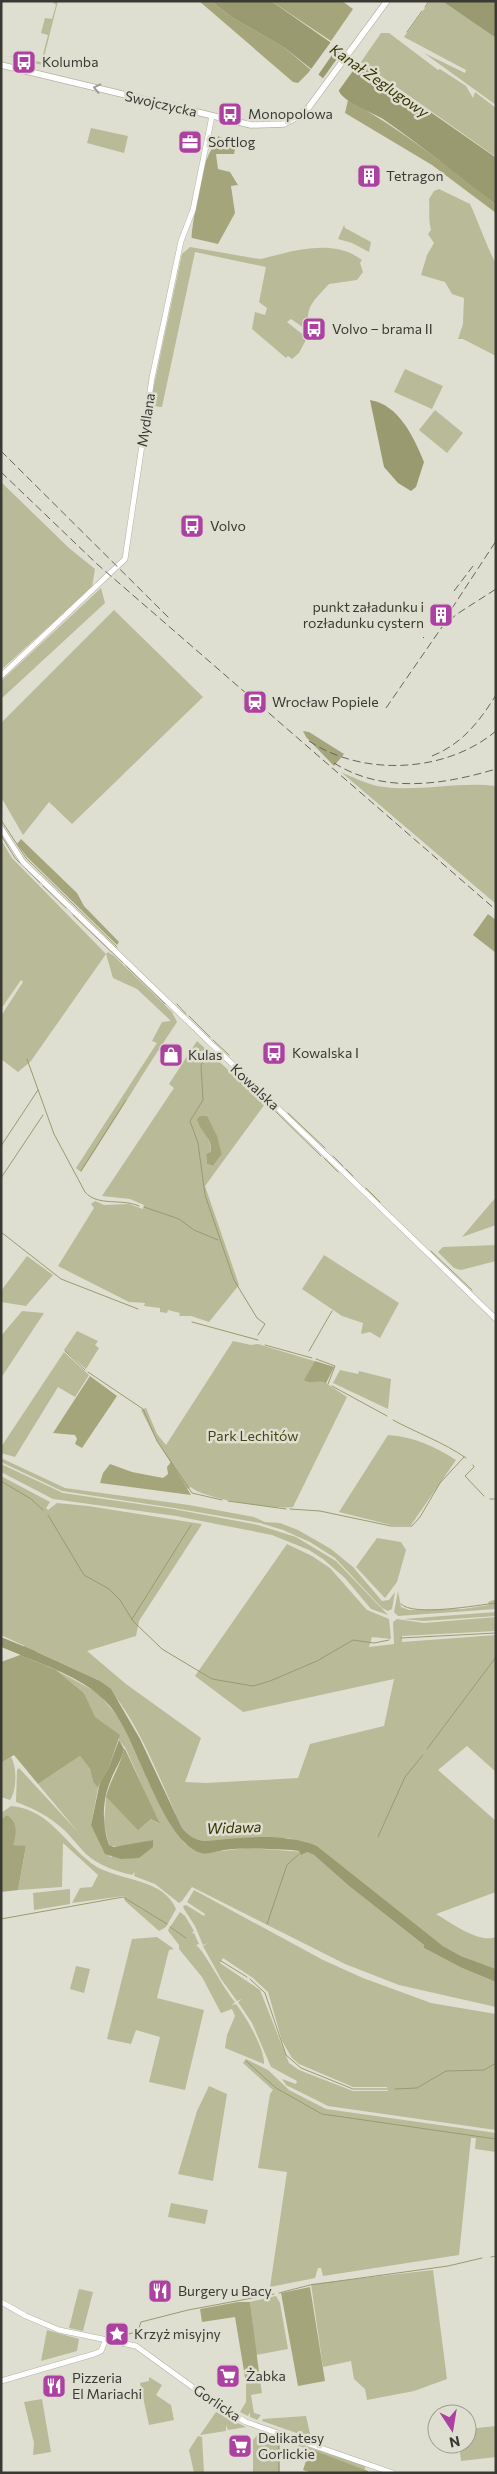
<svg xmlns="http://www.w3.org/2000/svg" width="497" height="2474" viewBox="0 0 497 2474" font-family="Commissioner,sans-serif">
  <rect width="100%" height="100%" fill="#dfdfd1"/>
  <g fill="#b9ba98" fill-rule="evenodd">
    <polygon points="52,1 58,1 42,65 7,56 41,62 48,35 41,33 45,18 52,19 56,5"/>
    <polygon points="430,1 442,1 496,38 496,105 424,53 465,73 466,70 404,37"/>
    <polygon points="381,33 389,33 438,70 440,69 466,86 473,98 475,92 496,108 496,157 361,62"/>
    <polygon points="91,128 128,136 124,153 87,143"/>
    <path d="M 439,189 L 470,204 C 475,214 492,259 496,263 L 496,356 L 463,339 L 458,339 L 463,324 L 464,298 L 452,294 L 445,282 L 421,275 L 427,255 L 434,243 L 428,234 L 431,230 C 428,218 430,211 429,199 L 434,191 Z"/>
    <polygon points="344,225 345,228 371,242 369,252 352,243 338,239"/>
    <path d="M 190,247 L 253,258 L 261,259 C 293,251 333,238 362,260 L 360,263 L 363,272 L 357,280 L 329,284 C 314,301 302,308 311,333 L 291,319 L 287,322 L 307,338 L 299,353 L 292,359 L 288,356 L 286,358 L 252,329 L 255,312 L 265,315 L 267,308 L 259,302 L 266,267 L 195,252 L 162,407 L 152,406 L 151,399 L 182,254 Z"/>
    <polygon points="405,369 443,386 432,409 394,392"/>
    <polygon points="435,410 463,433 447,453 419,430"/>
    <polygon points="1,482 69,548 95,569 92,587 1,670"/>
    <polygon points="101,588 105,603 1,699 1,681"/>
    <polygon points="114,610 203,697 72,824 49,802 23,835 1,797 1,723"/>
    <path d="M 341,772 C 352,777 365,783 377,786 C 416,793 457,781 496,786 L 496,904 Z"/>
    <path d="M 1,840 L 12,858 L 106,954 L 108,952 L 114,956 L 172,1012 L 177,1022 C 144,1071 114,1122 81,1172 L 76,1168 L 157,1043 L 152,1041 L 162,1022 L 171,1021 L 137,989 L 113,978 L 106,954 L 31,1061 L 18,1072 L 1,1059 L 1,1016 L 23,982 L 21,980 L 1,1009 Z"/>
    <path d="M 197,1041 L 265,1104 L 205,1186 L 239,1285 L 209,1322 L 191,1316 L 179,1316 L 180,1313 L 168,1310 L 167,1313 L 160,1312 L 160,1308 L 144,1306 L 145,1303 L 129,1302 L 58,1266 L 94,1208 L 91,1204 L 95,1201 L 104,1205 L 129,1204 L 143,1209 L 144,1205 L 130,1199 L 102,1196 L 174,1088 L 169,1084 ZM 200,1116 L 206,1116 L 218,1140 L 222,1154 L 213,1166 L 207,1164 L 206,1154 L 211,1153 C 211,1139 202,1131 200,1116 Z"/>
    <polygon points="496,1197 496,1225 462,1237"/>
    <polygon points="496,1245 496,1261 461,1270 454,1268 438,1252 443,1247"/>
    <polygon points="324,1255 399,1303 380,1338 370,1332 361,1334 363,1323 342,1316 302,1289"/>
    <polygon points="27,1256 53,1275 26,1306 1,1302 1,1291"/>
    <polygon points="22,1311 44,1313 1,1378 1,1336"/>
    <polygon points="77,1331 98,1341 95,1345 99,1348 86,1369 64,1350"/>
    <path d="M 233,1341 L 251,1345 L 258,1344 L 334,1367 L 326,1383 L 347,1397 L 293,1507 C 277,1510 202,1499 191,1487 L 187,1489 L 157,1441 L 141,1410 L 146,1408 L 157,1434 L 166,1445 Z"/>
    <polygon points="64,1352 89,1375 75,1397 58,1387 15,1457 1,1453 1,1447"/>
    <polygon points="340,1370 358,1374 359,1371 391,1379 388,1409 333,1383"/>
    <path d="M 388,1435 C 414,1437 434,1446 456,1460 L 411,1525 L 391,1525 L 339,1512 Z"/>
    <polygon points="1,1458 65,1488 189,1505 254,1517 265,1522 280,1523 298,1530 331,1549 353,1567 382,1601 389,1600 395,1592 392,1609 388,1611 382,1608 335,1558 310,1542 283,1530 260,1523 174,1508 62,1491 1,1462"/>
    <polygon points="1,1464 63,1493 173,1509 258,1525 296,1537 336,1561 388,1615 371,1609 345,1578 323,1559 309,1550 272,1535 176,1516 53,1499 1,1472"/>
    <path d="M 1,1476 L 50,1502 L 46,1508 L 48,1510 L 57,1503 L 88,1506 L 202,1524 L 139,1621 L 136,1636 L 87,1651 L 126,1684 L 201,1738 L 185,1782 L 206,1783 L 298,1778 L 310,1744 L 384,1726 L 394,1679 L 243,1712 L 195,1676 L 287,1544 L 312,1556 L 330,1568 L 367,1610 L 389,1619 L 391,1639 L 372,1637 L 369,1647 L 394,1644 L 393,1622 L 397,1619 L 424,1623 L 496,1617 L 496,1631 L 402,1636 L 402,1642 L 496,1635 L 496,1772 L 467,1746 L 438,1770 L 496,1821 L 496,1892 L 436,1914 C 450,1922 479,1944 496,1937 L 496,1969 L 461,1956 L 443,1946 L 317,1846 L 288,1838 L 205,1841 C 195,1840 189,1836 182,1828 C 163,1788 134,1707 100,1681 L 1,1635 Z"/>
    <polygon points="377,1538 401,1542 406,1550 397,1582 385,1598 356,1567"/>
    <polygon points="398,1591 401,1607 409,1610 463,1609 489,1605 488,1602 496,1599 496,1609 398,1616 394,1612"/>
    <polygon points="496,1612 496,1616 424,1621 403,1619"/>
    <path d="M 56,1670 L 98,1693 L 119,1718 L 171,1825 L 185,1844 L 204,1853 L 247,1848 L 307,1852 L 314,1855 L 349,1886 L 424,1945 L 424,1948 L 462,1968 L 496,1982 L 496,2007 L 399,1985 L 345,1964 L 192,1887 L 182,1901 L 179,1903 L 155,1884 L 134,1876 L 135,1872 L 132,1875 C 116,1871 99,1866 86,1854 C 76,1844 69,1833 57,1824 C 45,1814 30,1807 16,1802 L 17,1770 L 19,1768 L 78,1832 L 38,1784 L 80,1756 L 90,1769 L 93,1782 L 98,1788 L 91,1825 L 110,1857 L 153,1840 C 140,1842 123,1850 109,1845 L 104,1824 L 106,1797 L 138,1829 L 151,1819 L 159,1824 L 126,1749 L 119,1740 L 119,1735 L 94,1717 L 84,1693 Z"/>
    <path d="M 11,1757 C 17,1767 17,1790 10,1800 L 1,1797 L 1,1763 Z"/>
    <path d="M 11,1806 C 51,1809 68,1849 97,1867 C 122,1881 164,1879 176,1909 L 166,1927 L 159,1931 L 125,1901 L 124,1896 L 72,1903 L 80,1888 L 92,1887 L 98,1875 L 63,1843 L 62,1887 L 18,1890 L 26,1847 L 13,1845 L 7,1815 L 1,1819 L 1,1813 Z"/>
    <polygon points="70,1889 70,1904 34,1910 33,1893"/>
    <path d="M 194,1890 L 323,1960 L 363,1978 L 431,2003 L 496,2014 L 496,2130 L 328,2106 L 286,2085 L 282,2079 L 296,2084 L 297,2081 L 271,2067 L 252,2023 L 238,2002 L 242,1999 L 237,2001 L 221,1979 L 203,1946 L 208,1943 L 203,1945 L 195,1926 L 184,1909 L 183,1906 L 186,1905 L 204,1916 L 205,1914 L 187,1902 ZM 223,1958 L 253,1978 L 268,1992 L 282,2041 L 292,2058 L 299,2064 L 353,2087 L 387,2087 L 388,2091 L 353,2091 L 299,2070 L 289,2063 L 260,1990 L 220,1963 Z"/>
    <path d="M 180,1912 L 185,1916 L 194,1931 L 191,1934 L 194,1933 L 199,1944 L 196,1945 C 203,1949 225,1991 235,2002 L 232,2005 L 236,2004 C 246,2017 265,2049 264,2064 L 225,2048 L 227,2035 L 235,2016 L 232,2009 L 221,2013 L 202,1977 L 179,1949 L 179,1945 L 169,1932 L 168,1930 Z"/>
    <polygon points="157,1937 174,1949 169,1950 157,1998 204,2010 185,2090 149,2082 160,2037 136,2030 131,2044 107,2039 132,1939"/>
    <polygon points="76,1966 90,1969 84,1993 70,1989"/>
    <polygon points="246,2059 268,2070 289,2090 326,2109 496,2133 496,2152 475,2149 476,2138 471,2138 459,2255 323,2276 321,2268 318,2268 315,2278 270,2287 287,2172 258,2168 270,2094 273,2090 243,2063"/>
    <polygon points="209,2086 227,2094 213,2181 178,2174 197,2111"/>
    <polygon points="171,2203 208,2210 205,2224 168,2217"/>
    <polygon points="433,2270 447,2379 414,2391 367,2400 365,2389 354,2379 351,2361 323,2367 311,2284"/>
    <polygon points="79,2289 93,2292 83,2331 69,2328"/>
    <polygon points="276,2296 280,2303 288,2349 256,2355 250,2302"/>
    <polygon points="47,2330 79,2339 77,2351 41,2361"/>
    <polygon points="149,2377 162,2385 156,2395 171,2405 174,2420 149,2425 140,2383 149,2381"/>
    <polygon points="254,2380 260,2380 262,2393 251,2395 254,2413 261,2415 257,2420 250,2417 250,2412 248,2416 240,2412 246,2402 246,2383"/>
    <polygon points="42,2399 51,2452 33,2455 34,2443 24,2402"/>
    <polygon points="216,2412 246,2427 228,2430 226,2425 226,2431 200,2435"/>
    <polygon points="306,2416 311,2438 262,2421 263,2419"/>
    <polygon points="496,2426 496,2457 461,2461 459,2444 467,2444 467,2429"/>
    <polygon points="259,2433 290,2441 360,2464 365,2466 365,2470 280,2439 280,2473 253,2473 253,2440"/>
    <polygon points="198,2436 202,2437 204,2473 194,2473 189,2450"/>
  </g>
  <g fill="#a5a57b">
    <polygon points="199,1 211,1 233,18 285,48 311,70 298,83 293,82"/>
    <polygon points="271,1 342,1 353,9 331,41"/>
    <path d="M 348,100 C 401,129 449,167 496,205 L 496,213 L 432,165 L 345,113 Z"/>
    <path d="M 218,136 L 236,145 L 234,154 L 216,154 L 218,169 L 230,172 L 238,185 L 231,186 L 235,213 L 218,244 L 192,238 C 190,234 203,169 206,161 C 209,152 215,144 218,136 Z"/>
    <polygon points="303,731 309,732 344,754 334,766 306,737"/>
    <polygon points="21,839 77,893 84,906 119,942 117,945 27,857 17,844"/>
    <polygon points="488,914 496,920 496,953 473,935"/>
    <path d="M 200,1116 L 207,1116 L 217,1136 L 222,1154 L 213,1166 L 207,1164 L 206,1154 L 211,1152 C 212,1137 200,1132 197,1119 Z"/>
    <path d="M 315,1361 L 334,1367 L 326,1383 C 318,1379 312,1385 304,1380 Z"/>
    <polygon points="90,1376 117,1396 82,1448 75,1444 77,1439 75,1435 53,1433"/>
    <polygon points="171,1462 191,1495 100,1483 103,1473 110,1464 132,1472 163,1478 168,1474 167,1467"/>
    <polygon points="20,1655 56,1670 84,1693 95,1717 120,1735 109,1767 100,1782 98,1788 93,1782 90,1769 80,1756 38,1784 14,1755 1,1763 1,1662"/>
    <path d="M 124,1749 L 125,1749 L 160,1824 L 151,1819 L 138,1830 L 106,1797 C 110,1780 120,1767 124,1749 Z"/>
    <path d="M 7,1815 C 18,1823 17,1833 13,1845 L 26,1846 L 18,1890 L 1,1892 L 1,1819 Z"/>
    <polygon points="310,2287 325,2381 298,2386 281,2293"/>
    <polygon points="238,2302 250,2302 260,2380 246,2383 235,2317 202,2322 200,2309"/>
    <polygon points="310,2449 368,2471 368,2473 312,2473 303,2470"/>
  </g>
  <g fill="#9a9a70">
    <path d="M 211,1 L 271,1 L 495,157 L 496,205 C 459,176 422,146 383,119 C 373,113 342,101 339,91 L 285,48 L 233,18 Z"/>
    <polygon points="442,1 496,1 496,38"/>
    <path d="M 370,400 C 399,405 413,436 424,462 L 416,487 L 411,491 L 398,483 L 384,467 Z"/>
    <path d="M 24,1646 L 100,1681 L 111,1689 L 140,1739 L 182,1828 C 189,1836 195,1840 205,1841 C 243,1838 281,1832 317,1846 L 443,1946 L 461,1956 L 496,1969 L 496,1982 L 462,1968 L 424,1948 L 424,1945 L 349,1886 L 314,1855 L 307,1852 L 301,1855 L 299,1851 L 292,1850 C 269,1849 247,1847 224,1850 C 217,1851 208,1855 201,1853 C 161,1841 138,1738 109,1705 C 86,1679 51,1668 20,1655 Z"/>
    <path d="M 119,1740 L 124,1749 C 121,1762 114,1770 110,1782 C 102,1801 102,1826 109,1845 L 114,1847 L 153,1840 L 153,1847 L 139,1858 L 121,1859 L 105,1854 L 91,1825 L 100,1782 L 109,1767 Z"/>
  </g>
  <g fill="#dfdfd1">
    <polygon points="333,39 339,45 316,78 309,72"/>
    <polygon points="344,49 360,61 337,93 321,81"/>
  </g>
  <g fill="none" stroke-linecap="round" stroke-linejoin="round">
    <g stroke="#9a9a70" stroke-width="1">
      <polyline points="425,7 429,1"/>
      <polyline points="407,32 422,11"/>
      <polyline points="1,820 26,858 117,947"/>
      <polyline points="1,835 15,858 40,883"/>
      <polyline points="43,886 66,908"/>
      <polyline points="73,915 123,963"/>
      <polyline points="126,966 165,1004"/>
      <polyline points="177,1004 186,1014"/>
      <polyline points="189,1016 210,1037"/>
      <polyline points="213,1040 229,1055"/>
      <polyline points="208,1055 201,1065 203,1100 190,1121 198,1143 205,1195 234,1280 257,1318 265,1324 258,1335"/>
      <path d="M 27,1059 L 54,1134 L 85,1192 C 98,1207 122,1198 139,1206"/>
      <polyline points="273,1109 321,1156"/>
      <polyline points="288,1113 325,1148"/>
      <polyline points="1,1146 38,1090"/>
      <polyline points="333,1156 343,1166"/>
      <polyline points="324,1158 338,1172"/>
      <polyline points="346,1169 353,1176"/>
      <polyline points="81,1171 126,1100"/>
      <polyline points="1,1178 43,1115"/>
      <polyline points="366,1188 380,1202"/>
      <polyline points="144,1207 179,1219 194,1230 218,1240"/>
      <polyline points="1,1232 61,1279 138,1309"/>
      <polyline points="431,1251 472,1290"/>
      <polyline points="192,1322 258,1340"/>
      <polyline points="265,1345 312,1358"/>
      <polyline points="65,1351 85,1370"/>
      <polyline points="309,1351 332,1311"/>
      <polyline points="316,1359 335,1366 328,1384"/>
      <polyline points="88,1372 143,1409 157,1441 192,1493 222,1500"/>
      <polyline points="332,1386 387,1416"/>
      <path d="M 393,1420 C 417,1433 443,1442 466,1458"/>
      <polyline points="473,1465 474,1467 465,1476 484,1496"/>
      <polyline points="1,1481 31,1499 43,1510"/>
      <polyline points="490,1499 496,1499"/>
      <polyline points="228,1501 286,1509"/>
      <polyline points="290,1509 320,1511 391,1526 412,1526 420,1517 440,1483 464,1457"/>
      <polyline points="48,1515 84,1575 109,1589 120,1600 133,1621 162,1649 212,1679 253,1686 270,1681 317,1661 353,1640 374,1643 389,1640"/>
      <path d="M 401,1604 C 413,1617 478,1605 496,1603"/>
      <polyline points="132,1619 191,1525"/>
      <polyline points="401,1638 496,1633"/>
      <polyline points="427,1749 496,1657"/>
      <polyline points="378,1837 405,1777 423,1755"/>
      <polyline points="1,1919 123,1897 167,1924"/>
      <polyline points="267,1924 287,1865 299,1854"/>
      <polyline points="170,1927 186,1938"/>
      <polyline points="221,1961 247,1977"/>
      <polyline points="250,1979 265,1993 286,2055 301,2068 353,2089 387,2089"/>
      <polyline points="246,2061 276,2088 322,2114 496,2139"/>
      <polyline points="395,2089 417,2088 446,2071 484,2070 496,2063"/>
      <polyline points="491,2257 496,2256"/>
      <polyline points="279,2293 310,2285 448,2266 482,2258"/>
      <polyline points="129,2334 138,2331 141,2322 188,2310 274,2294"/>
      <polyline points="278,2440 279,2473"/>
    </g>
    <polyline stroke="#9a9a70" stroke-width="9" points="1,1642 33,1655"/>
    <g stroke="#b3b3a6" stroke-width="6">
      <g id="tertiary">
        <polyline points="1,676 125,559 152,378 181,241 193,210 212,116"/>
        <polyline points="1,828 23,862 496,1319"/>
        <polyline points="1,2302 26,2316 59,2330 136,2346 220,2407 246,2422 393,2473"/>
        <polyline points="1,2381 94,2354 101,2351 106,2339"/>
      </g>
    </g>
    <g stroke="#b3b3a6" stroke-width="7">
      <polyline id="secondary" points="1,65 251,125 284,124 297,117 309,107 387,1"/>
    </g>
    <use href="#tertiary" stroke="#fff" stroke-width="5"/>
    <use href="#secondary" stroke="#fff" stroke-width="5.5"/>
    <g stroke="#65655c" stroke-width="1" stroke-dasharray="8 4" stroke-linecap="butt">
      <polyline points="1,451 169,618"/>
      <polyline points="1,472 97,564 496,910"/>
      <polyline points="454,591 473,566"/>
      <polyline points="445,619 496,541"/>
      <polyline points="423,638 424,637"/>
      <polyline points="386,708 442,627 457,614 496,589"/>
      <path d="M 309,741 C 363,777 446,773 496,731"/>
      <path d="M 432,756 C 462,744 479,722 496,695"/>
      <path d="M 334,763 C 383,794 443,785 496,769"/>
    </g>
  </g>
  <defs><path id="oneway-chevron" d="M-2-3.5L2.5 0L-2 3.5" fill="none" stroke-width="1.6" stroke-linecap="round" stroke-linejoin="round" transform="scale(1.25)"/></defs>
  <use stroke="#9c9c9a" href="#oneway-chevron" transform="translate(97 88) rotate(-167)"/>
  <defs>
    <g id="bus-square" transform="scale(1.25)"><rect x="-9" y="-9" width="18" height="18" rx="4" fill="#ac41a1" stroke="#dfdfd1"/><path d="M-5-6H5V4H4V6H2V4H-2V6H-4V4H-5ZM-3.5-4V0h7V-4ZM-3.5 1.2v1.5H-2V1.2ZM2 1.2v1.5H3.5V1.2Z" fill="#fff"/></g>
    <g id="office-square" transform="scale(1.25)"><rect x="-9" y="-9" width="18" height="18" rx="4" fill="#ac41a1" stroke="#dfdfd1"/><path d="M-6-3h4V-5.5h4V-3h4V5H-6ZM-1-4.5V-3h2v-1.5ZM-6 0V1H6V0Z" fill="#fff"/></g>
    <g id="building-square" transform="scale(1.25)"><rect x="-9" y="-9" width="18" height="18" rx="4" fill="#ac41a1" stroke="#dfdfd1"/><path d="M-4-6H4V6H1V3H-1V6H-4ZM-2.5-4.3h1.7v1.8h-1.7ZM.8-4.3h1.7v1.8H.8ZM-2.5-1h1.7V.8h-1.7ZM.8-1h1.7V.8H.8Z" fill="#fff"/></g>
    <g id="station-square" transform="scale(1.25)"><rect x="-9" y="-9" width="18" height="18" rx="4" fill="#ac41a1" stroke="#dfdfd1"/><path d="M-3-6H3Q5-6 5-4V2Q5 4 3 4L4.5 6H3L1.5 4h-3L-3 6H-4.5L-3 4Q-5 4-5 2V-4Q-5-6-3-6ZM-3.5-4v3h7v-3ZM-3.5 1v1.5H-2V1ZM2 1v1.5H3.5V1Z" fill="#fff"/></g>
    <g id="shop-square" transform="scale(1.25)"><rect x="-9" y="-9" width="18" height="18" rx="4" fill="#ac41a1" stroke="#dfdfd1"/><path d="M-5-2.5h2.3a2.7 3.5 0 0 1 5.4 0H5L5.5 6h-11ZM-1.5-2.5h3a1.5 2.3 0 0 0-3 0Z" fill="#fff"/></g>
    <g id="restaurant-square" transform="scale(1.25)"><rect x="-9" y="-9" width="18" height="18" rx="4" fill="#ac41a1" stroke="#dfdfd1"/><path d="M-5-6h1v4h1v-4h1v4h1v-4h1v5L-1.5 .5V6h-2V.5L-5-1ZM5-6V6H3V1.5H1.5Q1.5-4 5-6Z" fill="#fff"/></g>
    <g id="sight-square" transform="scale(1.25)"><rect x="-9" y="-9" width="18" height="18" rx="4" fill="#ac41a1" stroke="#dfdfd1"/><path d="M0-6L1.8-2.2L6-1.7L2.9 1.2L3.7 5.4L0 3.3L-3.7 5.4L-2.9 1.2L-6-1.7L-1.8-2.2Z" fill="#fff"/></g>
    <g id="supermarket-square" transform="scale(1.25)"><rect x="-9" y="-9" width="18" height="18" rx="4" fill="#ac41a1" stroke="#dfdfd1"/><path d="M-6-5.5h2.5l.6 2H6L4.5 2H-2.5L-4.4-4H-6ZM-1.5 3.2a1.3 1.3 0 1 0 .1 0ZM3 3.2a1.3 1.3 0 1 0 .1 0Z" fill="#fff"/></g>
  </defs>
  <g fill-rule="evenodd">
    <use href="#bus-square" x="24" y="62"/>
    <use href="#bus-square" x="230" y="114"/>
    <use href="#office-square" x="190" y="142"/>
    <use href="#building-square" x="369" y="176"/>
    <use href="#bus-square" x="314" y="329"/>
    <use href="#bus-square" x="192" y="526"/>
    <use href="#building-square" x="441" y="615"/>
    <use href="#station-square" x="255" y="702"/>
    <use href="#bus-square" x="274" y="1053"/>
    <use href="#shop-square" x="171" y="1055"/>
    <use href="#restaurant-square" x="160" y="2291"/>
    <use href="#sight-square" x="117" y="2334"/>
    <use href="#supermarket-square" x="228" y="2376"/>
    <use href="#restaurant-square" x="54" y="2386"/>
    <use href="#supermarket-square" x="240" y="2446"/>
  </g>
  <g text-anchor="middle" stroke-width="5" stroke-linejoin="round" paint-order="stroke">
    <g font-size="14" fill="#3a3a34" stroke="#dfdfd1" text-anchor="start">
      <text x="42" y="67">Kolumba</text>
      <text x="248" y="119">Monopolowa</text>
      <text x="208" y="147">Softlog</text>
      <text x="386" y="181">Tetragon</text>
      <text x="332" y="334">Volvo – brama II</text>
      <text x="210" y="531">Volvo</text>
      <text x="424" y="612" text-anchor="end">punkt załadunku i<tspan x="424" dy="16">rozładunku cystern</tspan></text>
      <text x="272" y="707">Wrocław Popiele</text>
      <text x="292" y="1058">Kowalska I</text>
      <text x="188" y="1060">Kulas</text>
      <text x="178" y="2296">Burgery u Bacy</text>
      <text x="134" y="2339">Krzyż misyjny</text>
      <text x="246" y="2381">Żabka</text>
      <text x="72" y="2383">Pizzeria<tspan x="72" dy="16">El Mariachi</tspan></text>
      <text x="258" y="2443">Delikatesy<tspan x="258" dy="16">Gorlickie</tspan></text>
    </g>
    <g font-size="14" fill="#3a3a34" stroke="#dfdfd1">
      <text transform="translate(161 104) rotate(13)" y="5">Swojczycka</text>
      <text transform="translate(146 420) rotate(-81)" y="5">Mydlana</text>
      <text transform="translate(255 1087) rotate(43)" y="5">Kowalska</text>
      <text transform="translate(217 2403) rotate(34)" y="5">Gorlicka</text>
    </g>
    <g font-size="14" fill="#454410" stroke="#dfdfd1">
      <text x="253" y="1441">Park Lechitów</text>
    </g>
    <g font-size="15" font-style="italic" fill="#353300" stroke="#dfdfd1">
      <text transform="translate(379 81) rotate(35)" y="5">Kanał Żeglugowy</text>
      <text transform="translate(234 1828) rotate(-2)" y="5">Widawa</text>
    </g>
  </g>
  <rect width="497" height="2474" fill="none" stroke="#3a3a34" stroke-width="5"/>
  <g transform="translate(452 2429) rotate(168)"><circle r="24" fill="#dfdfd1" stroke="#9d9d92"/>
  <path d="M0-4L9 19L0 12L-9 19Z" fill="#ac41a1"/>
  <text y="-8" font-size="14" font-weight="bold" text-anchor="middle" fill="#3a3a34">N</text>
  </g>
</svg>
